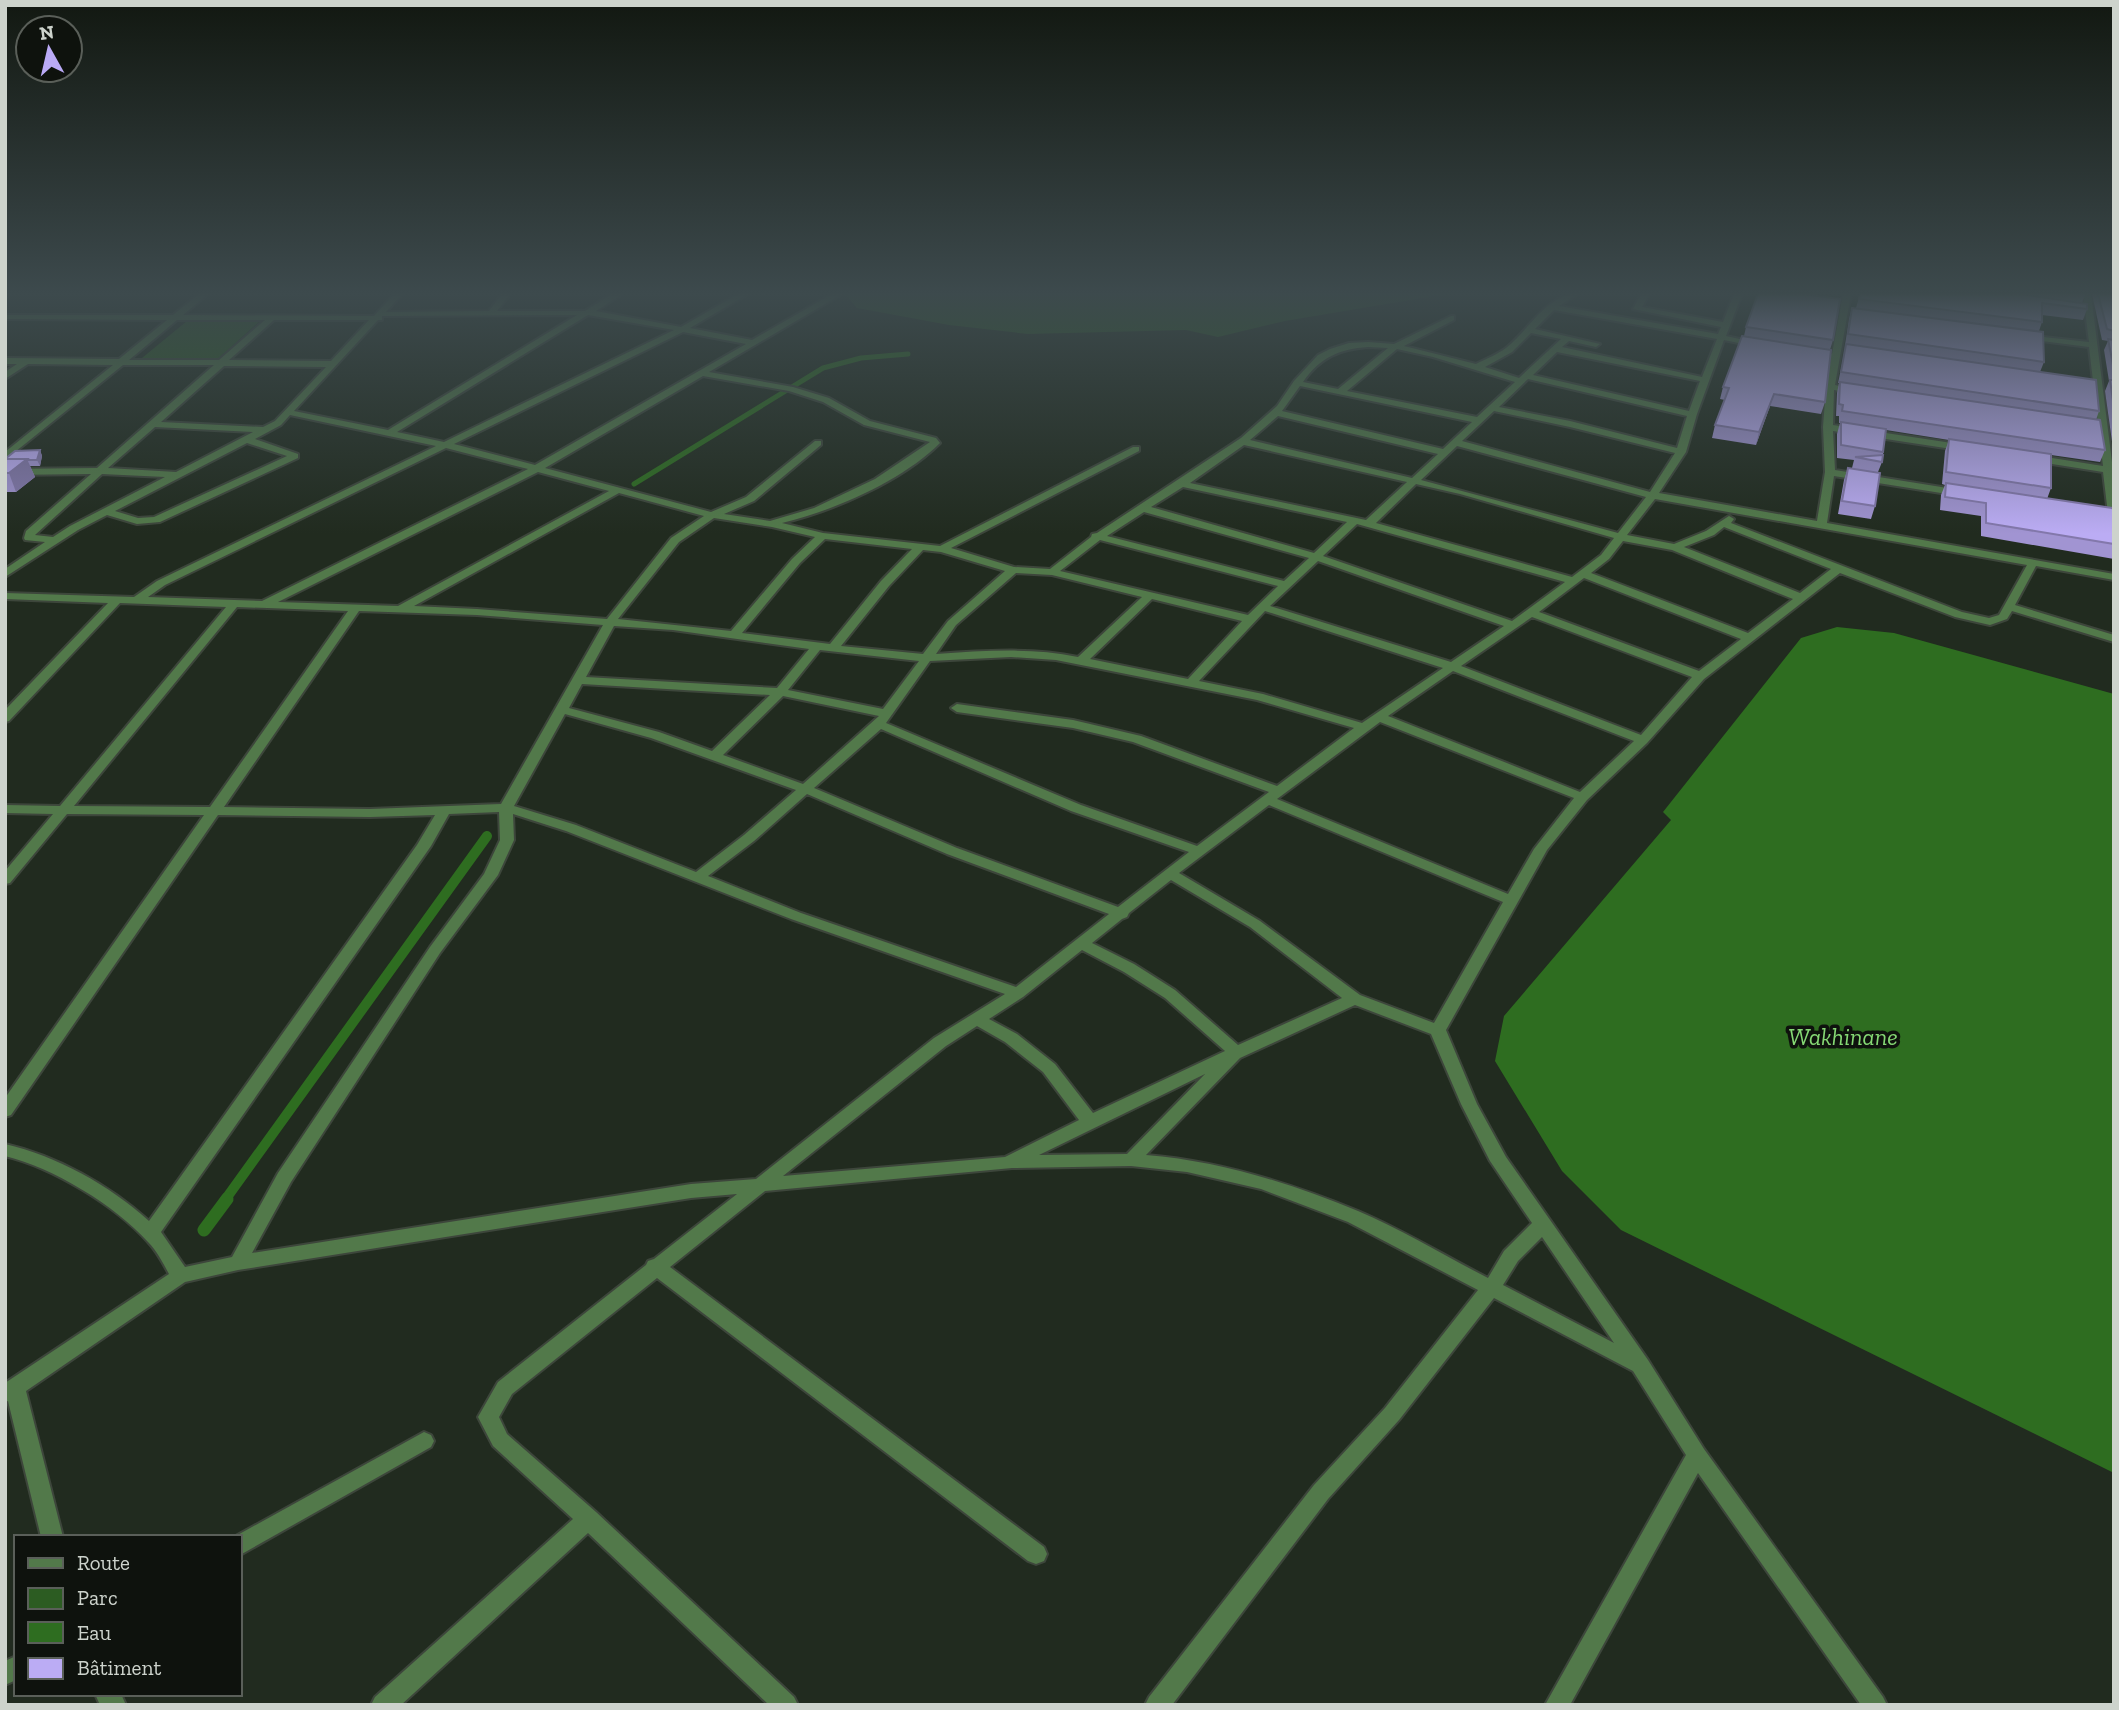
<svg xmlns="http://www.w3.org/2000/svg" width="2119" height="1710" viewBox="0 0 2119 1710" font-family="'Zilla Slab',serif">
  <rect width="100%" height="100%" fill="#212b1f"/>
  <g fill="#2c5c22">
    <polygon points="845,294 1446,294 1285,321 1218,337 1186,330 1028,334 949,325 857,308"/>
    <polygon points="187,321 260,321 219,358 142,358"/>
  </g>
  <polygon fill="#2e6d20" points="1837,627 1894,633 2114,694 2114,1473 1621,1230 1562,1171 1495,1061 1504,1016 1671,820 1663,812 1801,638"/>
  <g fill="none" stroke-linecap="round" stroke-linejoin="round">
    <polyline stroke="#2e6d20" stroke-width="5" points="634,484 823,368 861,358 908,354"/>
    <polyline stroke="#2e6d20" stroke-width="10" points="225,1200 487,836"/>
    <polyline stroke="#2e6d20" stroke-width="13" points="204,1230 227,1199"/>
    <g stroke="#3d463b" stroke-width="4">
      <g id="minor">
        <polygon points="5,294 10,294 5,297"/>
        <path d="M 199,294 L 208,294 L 183,315 L 374,316 L 394,294 L 402,294 L 386,312 L 489,311 L 502,294 L 510,294 L 497,311 L 585,311 L 612,294 L 622,294 L 596,311 L 681,327 L 738,294 L 748,294 L 690,328 L 752,340 L 832,294 L 842,294 L 709,372 L 793,387 L 829,398 L 870,421 L 936,438 L 940,443 C 902,481 833,511 782,523 L 823,533 L 940,546 L 1133,447 L 1139,447 L 1139,451 L 951,548 L 1014,567 L 1050,569 L 1091,537 L 1092,534 L 1097,533 L 1241,438 L 1277,406 L 1294,381 L 1318,355 L 1330,349 L 1349,343 L 1368,342 L 1394,344 L 1451,316 L 1454,316 L 1454,320 L 1404,346 L 1476,364 C 1486,359 1498,354 1506,348 C 1528,331 1547,294 1577,294 L 1559,306 L 1718,334 L 1721,327 L 1633,309 L 1641,294 L 1649,294 L 1642,307 L 1723,322 L 1734,294 L 1742,294 L 1726,336 L 1762,344 L 1758,347 L 1724,340 L 1697,414 L 1686,452 L 1659,493 L 1817,521 L 1825,472 L 1823,427 L 1826,387 L 1831,359 L 1808,353 L 1812,350 L 1832,354 L 1843,294 L 1851,294 L 1835,385 L 1861,391 L 1857,394 L 1834,390 L 1833,425 L 1965,445 L 1970,448 L 1965,451 L 1833,431 L 1835,470 L 1960,490 L 1965,493 L 1960,496 L 1834,476 L 1827,523 L 2114,574 L 2114,580 L 2036,566 L 2015,605 L 2114,635 L 2114,642 L 2012,611 L 2007,619 L 1990,625 L 1955,617 L 1840,573 L 1704,679 L 1647,743 L 1587,800 L 1547,850 L 1446,1030 L 1477,1104 L 1506,1157 L 1648,1360 L 1704,1449 L 1883,1697 L 1887,1705 L 1861,1705 L 1698,1473 L 1570,1705 L 1545,1705 L 1686,1455 L 1633,1371 L 1494,1298 L 1399,1420 L 1328,1499 L 1172,1705 L 1145,1705 L 1149,1697 L 1314,1485 L 1385,1408 L 1478,1290 L 1348,1222 L 1261,1189 L 1187,1172 L 1131,1166 L 1012,1168 L 765,1191 L 670,1267 L 1044,1547 L 1047,1554 L 1044,1561 L 1036,1564 L 1028,1561 L 657,1278 L 512,1394 L 499,1417 L 507,1434 L 596,1512 L 794,1697 L 798,1705 L 769,1705 L 588,1533 L 401,1705 L 371,1705 L 375,1697 L 573,1519 L 493,1446 L 478,1417 L 498,1382 L 646,1265 L 648,1261 L 654,1259 L 737,1194 L 691,1198 L 238,1270 L 185,1282 L 26,1391 L 63,1537 L 41,1537 L 8,1401 L 5,1402 L 5,1383 L 169,1274 C 163,1263 157,1251 148,1242 C 116,1206 52,1167 5,1156 L 5,1144 C 57,1156 109,1185 149,1221 L 417,845 L 435,815 L 370,817 L 218,815 L 11,1115 L 5,1117 L 5,1098 L 204,815 L 67,814 L 10,883 L 5,884 L 5,871 L 53,814 L 5,813 L 5,805 L 60,806 L 226,607 L 120,603 L 9,721 L 5,722 L 5,710 L 108,603 L 5,599 L 5,593 L 134,597 L 157,581 L 436,446 L 290,415 L 281,425 L 255,439 L 298,454 L 298,458 L 160,522 L 137,524 L 107,515 L 78,530 L 5,577 L 5,569 L 45,542 L 25,540 L 24,538 L 26,531 L 91,474 L 5,475 L 5,469 L 97,468 L 214,365 L 123,365 L 5,460 L 5,452 L 113,365 L 28,364 L 5,379 L 5,372 L 17,364 L 5,364 L 5,358 L 119,359 L 167,320 L 5,319 L 5,315 L 173,315 ZM 1554,310 L 1717,339 L 1702,377 L 1562,347 L 1569,341 L 1596,347 L 1600,344 L 1535,329 ZM 577,315 L 388,430 L 294,411 L 378,320 L 382,320 L 382,316 ZM 588,315 L 674,330 L 444,442 L 397,432 ZM 177,320 L 265,320 L 219,360 L 129,360 ZM 274,320 L 369,320 L 331,361 L 229,360 ZM 683,332 L 746,344 L 535,465 L 454,444 ZM 1531,333 L 1561,339 L 1519,378 L 1485,367 L 1512,352 ZM 1368,347 L 1388,348 L 1338,389 L 1303,382 C 1320,357 1340,349 1368,347 ZM 1397,349 L 1433,357 L 1515,382 L 1477,417 L 1347,391 ZM 1557,352 L 1700,381 L 1689,411 L 1533,375 ZM 224,366 L 326,367 L 275,421 L 263,427 L 161,422 ZM 703,376 L 789,391 L 823,402 L 864,425 L 930,442 L 875,479 L 814,508 L 770,521 L 724,514 L 754,501 L 821,445 L 821,441 L 815,441 L 746,497 L 711,512 L 545,468 ZM 1528,379 L 1687,416 L 1677,448 L 1570,421 L 1499,407 ZM 1300,386 L 1472,422 L 1443,449 L 1282,411 ZM 1494,411 L 1570,427 L 1675,453 L 1650,492 L 1462,441 ZM 1278,416 L 1438,454 L 1412,478 L 1250,440 ZM 155,427 L 253,432 L 176,472 L 108,468 ZM 247,443 L 287,456 L 154,517 L 138,518 L 115,511 ZM 1244,445 L 1407,482 L 1366,520 L 1190,483 ZM 1457,446 L 1646,497 L 1618,533 L 1421,480 ZM 446,448 L 528,469 L 262,601 L 148,597 L 165,585 ZM 538,472 L 609,491 L 398,606 L 278,602 ZM 102,474 L 165,477 L 70,526 L 53,537 L 35,535 ZM 1416,484 L 1460,494 L 1614,538 L 1601,555 L 1572,577 L 1376,523 ZM 1183,487 L 1347,522 L 1314,553 L 1151,507 ZM 619,493 L 704,516 L 671,538 L 607,619 L 477,609 L 414,606 ZM 1655,499 L 2027,565 L 1999,615 L 1989,618 L 1962,612 L 1731,523 L 1734,519 L 1729,516 L 1706,531 L 1674,544 L 1627,535 ZM 1144,512 L 1309,558 L 1284,581 L 1107,536 ZM 714,518 L 772,527 L 815,537 L 792,559 L 731,631 L 618,619 L 679,542 ZM 1357,524 L 1565,582 L 1512,621 L 1323,556 ZM 1724,527 L 1831,569 L 1800,593 L 1684,547 L 1714,535 ZM 825,539 L 912,549 L 881,581 L 830,644 L 742,633 L 800,563 ZM 1100,540 L 1278,586 L 1248,615 L 1060,571 ZM 1623,541 L 1672,550 L 1793,599 L 1748,633 L 1591,573 L 1609,559 ZM 923,550 L 941,552 L 1005,571 L 948,621 L 923,654 L 841,646 L 889,586 ZM 1318,561 L 1504,626 L 1451,662 L 1270,606 ZM 1016,573 L 1052,575 L 1142,597 L 1078,657 C 1031,647 984,651 936,654 L 956,625 ZM 1584,578 L 1741,639 L 1699,671 L 1539,612 ZM 1152,599 L 1242,621 L 1188,679 L 1090,659 ZM 237,607 L 348,611 L 210,807 L 74,806 ZM 359,611 L 477,615 L 603,625 L 501,804 L 370,809 L 224,807 ZM 1265,611 L 1443,668 L 1362,723 L 1263,694 L 1199,681 ZM 1532,617 L 1692,677 L 1641,735 L 1461,666 ZM 614,626 L 673,630 L 809,649 L 777,688 L 586,677 ZM 820,650 L 919,661 L 883,709 L 788,690 ZM 1011,657 L 1056,660 L 1257,700 L 1354,728 L 1277,786 L 1141,736 L 1073,720 L 957,704 L 951,708 L 957,712 L 1073,728 L 1133,742 L 1269,792 L 1197,846 L 1081,805 L 886,723 L 930,661 ZM 1453,671 L 1634,741 L 1580,792 L 1388,716 ZM 582,684 L 770,695 L 712,751 L 659,732 L 569,708 ZM 783,696 L 879,716 L 803,784 L 723,755 ZM 565,714 L 651,738 L 796,790 L 744,835 L 696,872 L 576,825 L 514,806 ZM 1380,722 L 1574,798 L 1534,849 L 1508,894 L 1277,799 ZM 881,729 L 1071,811 L 1189,852 L 1118,907 L 957,848 L 814,788 ZM 807,794 L 947,854 L 1109,914 L 1016,987 L 801,913 L 708,876 L 754,841 ZM 1269,805 L 1503,902 L 1434,1023 L 1360,995 L 1260,921 L 1179,873 ZM 499,812 L 500,840 L 484,874 L 430,947 L 278,1173 L 232,1257 L 185,1267 L 161,1232 L 431,846 L 449,814 ZM 513,814 L 566,831 L 791,919 L 1005,994 L 934,1038 L 756,1179 L 691,1184 L 252,1253 L 291,1182 L 440,953 L 498,875 L 514,840 ZM 1171,880 L 1250,927 L 1342,998 L 1238,1045 L 1175,990 L 1134,964 L 1092,943 L 1122,919 L 1127,917 L 1129,913 ZM 1082,950 L 1124,972 L 1165,998 L 1225,1051 L 1093,1113 L 1055,1064 L 1017,1034 L 989,1019 L 1023,997 ZM 1355,1005 L 1431,1034 L 1461,1104 L 1490,1161 L 1532,1223 L 1504,1251 L 1488,1278 C 1445,1256 1403,1230 1358,1211 C 1290,1183 1220,1161 1146,1155 L 1240,1058 ZM 977,1026 L 1005,1042 L 1043,1072 L 1079,1120 L 1005,1157 L 783,1176 L 946,1046 ZM 1205,1074 L 1127,1154 L 1039,1155 ZM 1542,1237 L 1614,1343 L 1503,1285 L 1518,1261 Z"/>
        <polygon points="2083,294 2091,294 2114,478 2114,525 2109,522 2103,472 2033,461 2028,458 2033,455 2103,466 2089,347 2026,339 2022,337 2026,335 2089,342"/>
        <polygon points="424,1432 431,1435 434,1441 431,1447 240,1555 240,1537 234,1537"/>
        <polygon points="16,1656 16,1680 5,1685 5,1661"/>
        <polygon points="95,1694 121,1694 126,1705 100,1705"/>
      </g>
    </g>
    <use href="#minor" fill="#52794a" fill-rule="evenodd"/>
  </g>
  <g fill="#a194d2">
    <polygon points="1860,294 2085,294 2082,303 2087,309 2083,320 2042,315 2042,322 2039,331 2044,362 2040,372 2099,411 2096,420 2105,450 2100,462 2051,455 2051,488 2047,499 2114,510 2114,559 1981,536 1981,516 1940,510 1941,495 1945,485 1942,484 1945,451 1949,440 1886,430 1882,462 1878,472 1875,506 1871,519 1838,514 1844,480 1848,468 1852,468 1854,460 1837,458 1837,434 1840,423 1839,423 1839,416 1836,416 1837,393 1839,383 1838,383 1846,345 1845,345 1849,319 1852,308 1856,308"/>
    <polygon points="2092,294 2114,294 2114,456 2105,391 2109,381 2104,350 2108,341 2102,340"/>
    <polygon points="1746,327 1833,340 1830,350 1825,402 1821,414 1770,406 1756,445 1712,438 1715,425 1725,400 1720,399 1723,387 1744,336"/>
    <polygon points="40,450 42,456 40,466 30,466 35,477 16,492 5,492 5,459"/>
  </g>
  <g fill="#8378ab">
    <polygon points="1774,394 1770,406 1756,445 1759,432"/>
    <polygon points="40,450 42,456 40,466 37,460"/>
    <polygon points="27,459 35,477 16,492 9,473"/>
  </g>
  <g fill="#bbacf4" stroke="#8378ab" stroke-width="2">
    <polygon points="1758,294 1803,294 1840,299 1833,340 1746,327"/>
    <polygon points="1860,294 2021,294 2087,304 2087,309 2042,303 2042,322 1859,299"/>
    <polygon points="2098,294 2114,294 2114,331 2107,329"/>
    <polygon points="1852,308 2043,332 2044,362 1848,334"/>
    <polygon points="1742,336 1831,350 1825,402 1774,394 1759,432 1715,425 1729,388 1723,387"/>
    <polygon points="2108,339 2114,340 2114,370"/>
    <polygon points="1846,344 2096,380 2099,411 1841,372"/>
    <polygon points="2110,380 2114,380 2114,408"/>
    <polygon points="1840,382 2100,420 2105,450 1842,411 1843,405 1839,404"/>
    <polygon points="1841,422 1886,429 1883,452 1841,445"/>
    <polygon points="1949,439 2051,454 2051,488 1946,472"/>
    <polygon points="40,450 37,460 28,460 27,459 5,459 15,451"/>
    <polygon points="1883,455 1882,462 1855,457"/>
    <polygon points="5,459 27,459 9,473 5,473"/>
    <polygon points="1848,468 1880,473 1875,506 1842,501"/>
    <polygon points="1946,483 2112,508 2114,510 2114,544 1986,523 1986,503 1945,497"/>
  </g>
  <linearGradient id="sky" x2="0" y2="1"><stop stop-color="#121811"/><stop offset="0.55" stop-color="#3d4a4d"/><stop offset="1" stop-color="#3d4a4d" stop-opacity="0"/></linearGradient>
  <rect width="2119" height="534" fill="url(#sky)"/>
  <g text-anchor="middle" stroke-width="7" stroke-linejoin="round" paint-order="stroke">
    <g font-size="24" font-style="italic" fill="#85d874" stroke="#0e120d">
      <text x="1843" y="1045">Wakhinane</text>
    </g>
  </g>
  <rect width="2119" height="1710" fill="none" stroke="#cdd3cc" stroke-width="14"/>
  <rect x="14" y="1535" width="228" height="161" fill="#0e120d" stroke="#5a5f59" stroke-width="2"/>
  <rect x="28" y="1558" width="35" height="10" fill="#52794a" stroke="#5a5f59" stroke-width="2"/>
  <text x="77" y="1570" font-size="21" fill="#cdd3cc">Route</text>
  <rect x="28" y="1588" width="35" height="21" fill="#2c5c22" stroke="#5a5f59" stroke-width="2"/>
  <text x="77" y="1605" font-size="21" fill="#cdd3cc">Parc</text>
  <rect x="28" y="1622" width="35" height="21" fill="#2e6d20" stroke="#5a5f59" stroke-width="2"/>
  <text x="77" y="1640" font-size="21" fill="#cdd3cc">Eau</text>
  <rect x="28" y="1658" width="35" height="21" fill="#bbacf4" stroke="#5a5f59" stroke-width="2"/>
  <text x="77" y="1675" font-size="21" fill="#cdd3cc">Bâtiment</text>
  <g transform="translate(49 49) rotate(352)"><circle r="33" fill="#0e120d" stroke="#5a5f59" stroke-width="2"/>
  <path d="M0-5L12 26L0 18L-12 26Z" fill="#baaaf6"/>
  <text y="-10" font-size="19" font-weight="bold" text-anchor="middle" fill="#cdd3cc">N</text>
  </g>
</svg>
